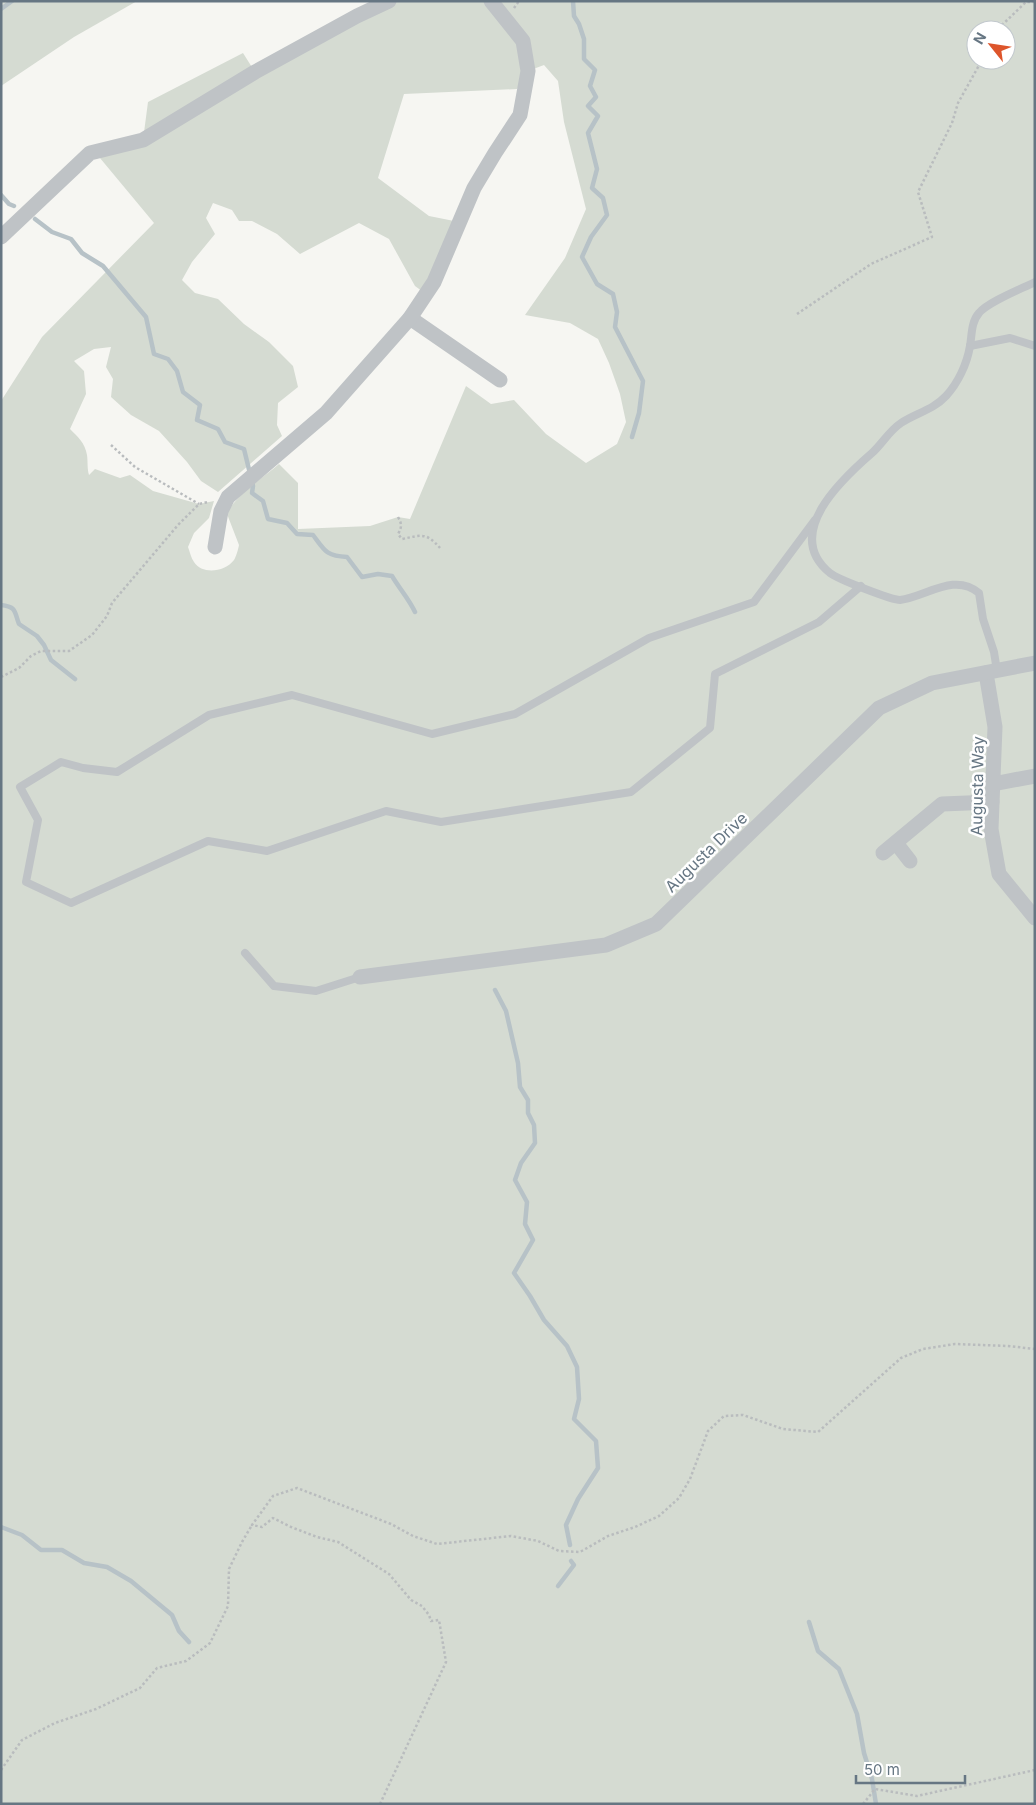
<svg xmlns="http://www.w3.org/2000/svg" width="1036" height="1805" viewBox="0 0 1036 1805" font-family="Inter,sans-serif">
  <rect width="100%" height="100%" fill="#f6f6f2"/>
  <g fill="#d5dbd2" fill-rule="evenodd">
    <polygon points="1,1 137,1 74,37 1,86"/>
    <path d="M 389,1 L 1035,1 L 1035,1804 L 1,1804 L 1,401 L 42,337 L 154,223 L 95,152 L 143,140 L 148,102 L 243,53 L 255,72 ZM 976,30 L 1006,30 L 1006,60 L 976,60 ZM 544,65 L 558,81 L 564,122 L 586,209 L 565,258 L 525,315 L 570,323 L 598,339 L 609,363 L 620,394 L 626,422 L 617,444 L 586,463 L 546,434 L 514,400 L 491,404 L 466,386 L 410,519 L 398,517 L 370,526 L 298,529 L 298,483 L 279,464 C 263,478 235,495 227,514 L 239,545 C 238,550 236,557 234,560 C 225,572 202,575 194,562 C 191,558 190,552 188,547 L 194,533 L 209,518 L 214,501 L 199,504 L 153,491 L 130,475 L 120,478 L 95,469 L 89,475 C 87,468 88,462 87,455 C 85,443 78,437 70,429 L 86,394 L 84,371 L 74,361 L 94,349 L 111,347 L 106,367 L 113,379 L 111,397 L 131,415 L 159,431 L 187,462 L 201,481 L 218,492 L 282,436 L 277,425 L 278,403 L 298,387 L 293,366 L 269,342 L 244,324 L 218,299 L 195,293 L 182,280 L 192,262 L 215,234 L 206,218 L 213,203 L 232,210 L 239,221 L 252,221 L 277,234 L 300,254 L 359,223 L 389,239 L 415,286 L 426,294 L 459,222 L 429,216 L 378,178 L 404,94 L 517,89 L 528,71 Z"/>
  </g>
  <g fill="none" stroke-linecap="round" stroke-linejoin="round">
    <g stroke="#b7c2c7" stroke-width="4.5">
      <polyline points="573,1 574,16 579,24 584,39 584,59 595,70 590,86 596,97 588,106 598,116 588,133 597,169 592,188 603,198 607,215 591,237 582,257 597,284 613,294 617,312 615,327 643,381 639,413 632,437"/>
      <polyline points="1,9 12,1"/>
      <polyline points="1,195 9,204 14,206"/>
      <path d="M 35,219 L 52,232 L 71,239 L 82,253 L 103,266 L 146,317 L 154,354 L 168,359 L 177,371 L 183,392 L 200,405 L 197,420 L 218,429 L 225,442 L 244,449 L 253,486 L 252,493 L 263,501 L 268,519 L 287,523 L 297,534 L 313,535 C 325,551 326,556 347,557 L 362,577 L 378,574 L 392,576 C 399,588 409,599 415,612"/>
      <path d="M 1,605 C 17,607 14,611 19,624 L 37,636 L 44,645 L 51,660 L 75,679"/>
      <polyline points="495,990 506,1011 518,1063 520,1087 528,1100 528,1113 534,1125 535,1143 521,1163 515,1180 527,1202 525,1224 533,1240 514,1273 530,1296 544,1320 567,1346 577,1367 579,1399 574,1419 596,1441 598,1468 578,1499 566,1525 570,1545"/>
      <polyline points="1,1527 22,1535 41,1550 62,1550 84,1563 107,1567 131,1581 172,1615 179,1631 189,1642"/>
      <polyline points="558,1586 574,1565 571,1561"/>
      <polyline points="809,1622 818,1651 839,1669 857,1714 864,1753 872,1779 876,1804"/>
    </g>
    <g stroke="#b9bcbe" stroke-width="2.5" stroke-dasharray="2.5 2.5" stroke-linecap="butt">
      <polyline points="514,8 519,1"/>
      <polyline points="1000,30 1003,24 1026,2 1035,2"/>
      <polyline points="797,314 871,264 932,237 918,192 952,123 958,103 982,60"/>
      <polyline points="111,445 135,467 199,504"/>
      <path d="M 398,517 C 402,524 402,527 398,534 L 402,539 C 422,535 426,532 440,548"/>
      <polyline points="1,677 19,668 31,656 41,651 69,651 92,635 107,616 112,603 178,525 199,504 208,502"/>
      <polyline points="1,1770 22,1740 55,1723 96,1709 140,1688 157,1668 186,1661 210,1643 228,1606 229,1569 242,1542 252,1525"/>
      <polyline points="380,1804 446,1662 439,1620 431,1621 429,1615 422,1606 411,1600 389,1574 338,1542 317,1537 291,1527 273,1518 262,1527 252,1525 273,1496 297,1488 391,1524 413,1536 437,1544 511,1536 538,1541 559,1551 580,1552 608,1536 635,1527 659,1516 679,1498 690,1479 708,1431 724,1416 743,1415 783,1429 818,1432 901,1358 923,1349 955,1344 1008,1346 1035,1349"/>
      <polyline points="863,1804 875,1789 917,1796 1035,1770"/>
    </g>
    <g stroke="#bfc3c6" stroke-width="8">
      <polyline points="970,346 1010,338 1035,346"/>
      <polyline points="815,520 754,602 649,638 515,714 432,734 292,695 209,715 117,772 83,768 61,762 20,787 38,820 26,882 71,903 208,841 267,851 386,811 441,822 631,792 710,728 715,674 819,622 861,586"/>
      <path d="M 997,671 L 994,652 L 983,619 L 979,593 C 954,572 926,597 900,600 C 892,600 837,579 830,573 C 782,534 842,479 872,453 C 882,444 889,431 901,423 C 916,413 933,410 946,396 C 958,383 967,364 970,346 C 972,335 971,322 979,313 C 988,302 1021,289 1035,282"/>
      <polyline points="245,953 274,986 316,991 360,977"/>
    </g>
    <g stroke="#bfc3c6" stroke-width="15">
      <polyline points="1,237 90,153 143,140 255,72 357,16 389,1"/>
      <polyline points="410,318 500,380"/>
      <polyline points="215,547 221,511 228,497 326,413 410,318 434,282 474,188 495,153 520,115 528,71 523,41 491,1"/>
      <polyline points="986,673 995,727 991,829 999,874 1035,918"/>
      <polyline points="993,784 1035,776"/>
      <polyline points="896,843 910,861"/>
      <polyline points="883,853 942,804 992,802"/>
      <polyline points="360,977 606,945 656,924 879,708 932,683 1035,663"/>
    </g>
  </g>
  <g text-anchor="middle" stroke-width="5" stroke-linejoin="round" paint-order="stroke">
    <g font-size="16" fill="#667683" stroke="#fff">
      <text transform="translate(977 786) rotate(-89)" y="6">Augusta Way</text>
      <text transform="translate(706 852) rotate(-44)" y="6">Augusta Drive</text>
    </g>
  </g>
  <rect width="1036" height="1805" fill="none" stroke="#667683" stroke-width="5"/>
  <g transform="translate(991 45) rotate(300)"><circle r="24" fill="#ffffff" stroke="#c2c8cd"/>
  <path d="M0-4L9 19L0 12L-9 19Z" fill="#dd552b"/>
  <text y="-8" font-size="14" font-weight="bold" text-anchor="middle" fill="#667683">N</text>
  </g>
  <path d="M856 1775v8h109v-8" fill="none" stroke="#667683" stroke-width="2.5"/>
  <text x="864" y="1775" font-size="15" fill="#667683" stroke="#ffffff" stroke-width="4" paint-order="stroke">50 m</text>
</svg>
